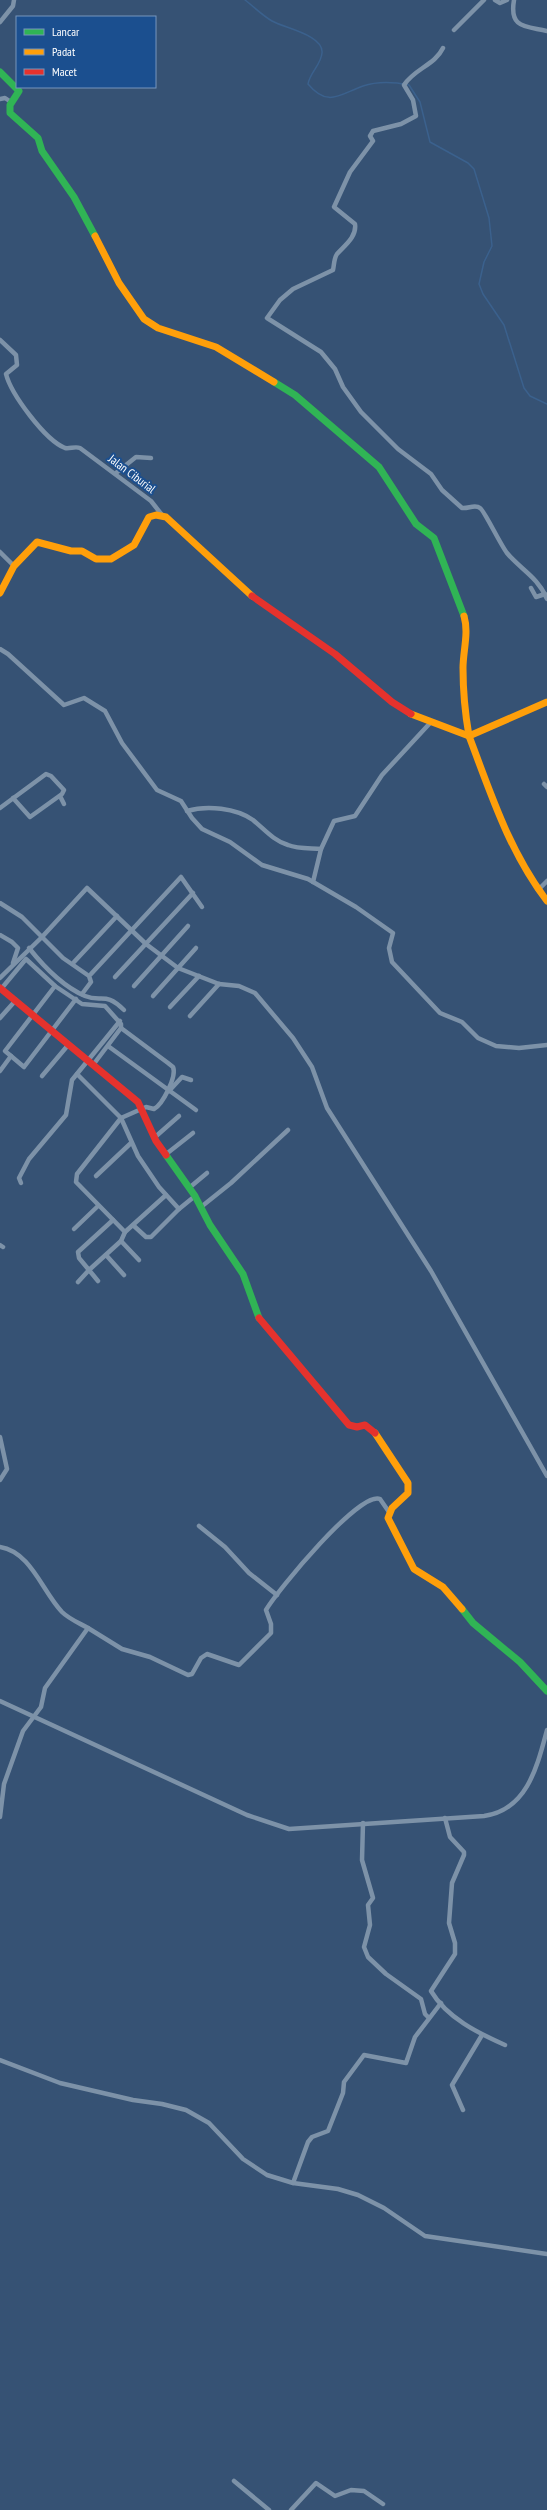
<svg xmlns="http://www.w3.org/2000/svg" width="547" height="2510" viewBox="0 0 547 2510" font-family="'PT Sans Narrow',sans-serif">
  <rect width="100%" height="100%" fill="#365274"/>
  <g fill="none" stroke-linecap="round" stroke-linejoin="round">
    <path stroke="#3b618d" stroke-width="1.5" d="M 245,0 C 254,7 263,16 272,21 C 284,28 324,35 322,53 C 321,65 310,72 308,84 C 328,108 340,94 363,86 C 378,81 394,82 409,85 L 420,102 L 430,142 L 468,163 L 474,169 L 489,218 L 492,246 L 484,262 L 479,284 L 483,294 L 504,325 L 524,388 L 530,396 L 547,404"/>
    <g stroke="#7d92a8" stroke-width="4.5">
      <polyline points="495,0 500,3 507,0"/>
      <path d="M 514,0 C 509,29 526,26 547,31"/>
      <polyline points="0,22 13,6 14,0"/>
      <polyline points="454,30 484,0"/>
      <path d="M 443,48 C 435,65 414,69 404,85 L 413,100 L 416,116 L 401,124 L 373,131 L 370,136 L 373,141 L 350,172 L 334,207 L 355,224 C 357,237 344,246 337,254 C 334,258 334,266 333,270 L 293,289 L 280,300 L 267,318 L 321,352 L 335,369 L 343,387 L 361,412 L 398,449 L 431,474 L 442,490 L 462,508 C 468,509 475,504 480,508 C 484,510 500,544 507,553 C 520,569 538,577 547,599"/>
      <polyline points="0,99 5,98 11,102"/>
      <path d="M 0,340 L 16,355 L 17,365 L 6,374 C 11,394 45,440 65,448 C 70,449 75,446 80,448 L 151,501 L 162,515"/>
      <polyline points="116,473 136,457 151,458"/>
      <polyline points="0,552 14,566"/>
      <polyline points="531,588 536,597 545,594"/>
      <polyline points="0,649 8,654 64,705 84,698 105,711 122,743 157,790 181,801 192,818 202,829 230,842 262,865 308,879 356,907 393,933 389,948 392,962 440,1013 462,1022 478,1038 496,1046 519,1048 547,1045"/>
      <polyline points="544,784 547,787"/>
      <polyline points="60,796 64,804"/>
      <polyline points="0,808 46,774 51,776 64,790 62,794 30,817 13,798"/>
      <path d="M 187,811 C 207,805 236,808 253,820 C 264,829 274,841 288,845 C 298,849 311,848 321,849"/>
      <polyline points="313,882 321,849 334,821 355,816 382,775 431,722"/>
      <polyline points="538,890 547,881"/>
      <polyline points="0,903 22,917 63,958 89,976 91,982 82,994"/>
      <polyline points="0,935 12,942 18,948 13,963"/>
      <path d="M 29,948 C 44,967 62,986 85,996 C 102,1003 105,991 124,1010"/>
      <polyline points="74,962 117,916"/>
      <polyline points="91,974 181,877 202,907"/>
      <polyline points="115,977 193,893"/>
      <polyline points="0,978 42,937 87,888 146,944 178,968 219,984 239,986 255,993 293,1038 312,1067 327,1108 431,1271 547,1476"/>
      <polyline points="134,986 188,926"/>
      <polyline points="1,989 26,959 55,986 82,1004 105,1006 121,1024 121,1028 93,1065"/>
      <polyline points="153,996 196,948"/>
      <polyline points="170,1007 199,976"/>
      <polyline points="190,1016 219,984"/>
      <polyline points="0,1018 16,1000"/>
      <path d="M 121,1028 L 168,1063 L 173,1067 C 177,1076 163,1104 154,1109 L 146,1107 L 121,1118 L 77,1174 L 76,1182 L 125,1232 L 166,1195"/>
      <polyline points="108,1046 196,1110"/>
      <polyline points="11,1056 24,1067 76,999"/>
      <polyline points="0,1071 11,1056 5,1051 55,986"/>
      <polyline points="77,1074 121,1118 138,1156 159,1187 179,1209 195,1196"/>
      <polyline points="42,1076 69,1044"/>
      <polyline points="169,1091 182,1077 191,1080"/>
      <polyline points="154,1138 179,1116"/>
      <polyline points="165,1155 193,1133"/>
      <polyline points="96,1176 131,1143"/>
      <polyline points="21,1183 19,1178 29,1159 66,1115 72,1080 120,1021"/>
      <polyline points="189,1188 207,1173"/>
      <polyline points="201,1207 231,1183 288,1130"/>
      <polyline points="134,1226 146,1237 151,1237 179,1209"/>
      <polyline points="74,1229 98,1206"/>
      <polyline points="121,1241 139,1260"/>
      <polyline points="0,1245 3,1247"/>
      <polyline points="106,1255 124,1275"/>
      <polyline points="98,1281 89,1270 121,1241 125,1232"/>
      <polyline points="78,1282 89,1270 79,1258 78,1252 113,1220"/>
      <polyline points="0,1437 7,1469 0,1480"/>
      <polyline points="199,1526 225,1547 249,1573 277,1595"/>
      <path d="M 0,1547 C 31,1552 42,1591 62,1612 C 69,1619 79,1623 88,1628 L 45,1688 L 41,1707 L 23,1731 L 4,1784 L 0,1817"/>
      <path d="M 88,1628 L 122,1649 L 150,1657 L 188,1675 L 192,1674 L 201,1658 L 207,1654 L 239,1665 L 271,1633 L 271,1624 L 266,1610 C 277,1591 360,1490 380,1499 L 389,1512"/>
      <path d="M 0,1701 L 247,1815 L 289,1829 L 484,1816 C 527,1810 537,1767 547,1730"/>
      <path d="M 445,1818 L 450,1837 L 464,1852 L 464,1855 L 452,1883 L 449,1923 L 455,1943 L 455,1954 L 431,1991 C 447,2018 478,2033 505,2045"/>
      <polyline points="363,1823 362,1860 373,1898 368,1905 370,1925 364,1947 368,1957 386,1974 421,1999 425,2014 429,2018"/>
      <polyline points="0,2060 60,2083 133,2100 162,2104 186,2110 209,2123 243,2159 267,2175 293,2183 338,2189 358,2195 384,2208 425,2236 547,2254"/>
      <polyline points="463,2110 452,2085 482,2035"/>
      <polyline points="293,2183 308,2142 312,2137 328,2131 343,2093 344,2082 364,2055 406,2063 415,2037 441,2003"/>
      <polyline points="234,2481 269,2510"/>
      <polyline points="291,2510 316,2483 335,2496 351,2490 364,2491 383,2504"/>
    </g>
    <g stroke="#30b455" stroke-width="7">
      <polyline points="0,72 19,91 10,105 10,113 38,138 42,151 74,197 95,236"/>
      <polyline points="274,382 295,395 379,467 416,524 434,538 464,616"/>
      <polyline points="166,1155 195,1196 210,1225 243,1274 259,1318"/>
      <polyline points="462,1609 473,1623 520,1662 547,1691"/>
    </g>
    <g stroke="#ff9f0a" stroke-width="7">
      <polyline points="95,236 119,283 144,319 158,328 216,347 274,382"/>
      <polyline points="0,593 14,566 37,542 71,551 82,551 96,559 111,559 134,545 149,517 156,515 166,517 252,596"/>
      <path d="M 464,616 C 469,633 463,651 463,668 C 463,691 465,713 469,736 L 547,702"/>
      <path d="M 411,714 L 469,736 C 491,794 509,851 547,901"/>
      <polyline points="375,1433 408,1483 408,1493 392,1508 388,1518 414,1569 443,1587 462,1609"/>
    </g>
    <g stroke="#e5322d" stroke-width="7">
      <polyline points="252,596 335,654 392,702 411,714"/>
      <polyline points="0,988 138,1102 156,1141 166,1155"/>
      <polyline points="259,1318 349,1425 357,1427 365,1425 375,1433"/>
    </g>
  </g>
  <g text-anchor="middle" stroke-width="4" stroke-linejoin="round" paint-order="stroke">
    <g font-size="12" fill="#fff" stroke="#1b4f8f">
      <text transform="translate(132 474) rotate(37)" y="4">Jalan Ciburial</text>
    </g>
  </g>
  <rect x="16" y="16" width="140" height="72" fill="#1b4f8f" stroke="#7695bc"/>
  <rect x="24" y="29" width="20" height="6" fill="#30b455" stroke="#7695bc"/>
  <text x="52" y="36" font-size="12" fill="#ffffff">Lancar</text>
  <rect x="24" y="49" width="20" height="6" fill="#ff9f0a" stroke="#7695bc"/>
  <text x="52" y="56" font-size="12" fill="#ffffff">Padat</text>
  <rect x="24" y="69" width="20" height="6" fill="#e5322d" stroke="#7695bc"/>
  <text x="52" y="76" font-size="12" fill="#ffffff">Macet</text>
</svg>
